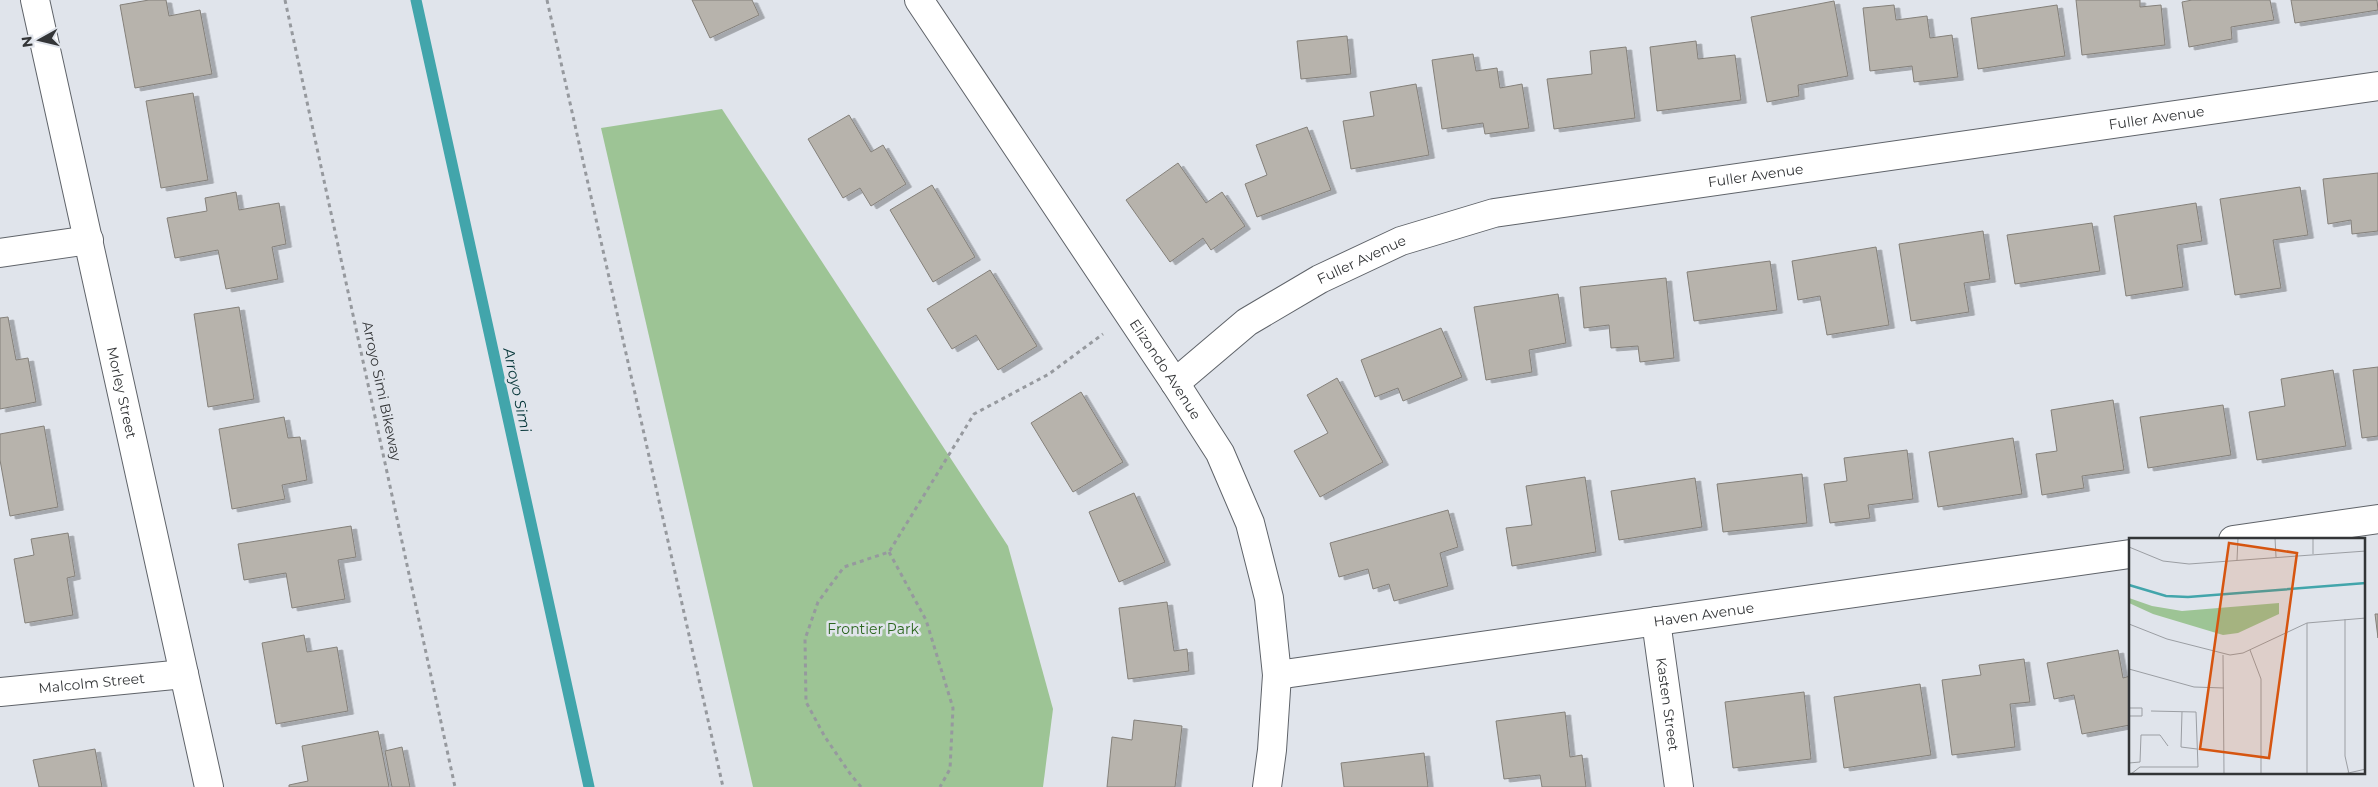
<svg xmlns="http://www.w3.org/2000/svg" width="2378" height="787" viewBox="0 0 2378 787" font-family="Montserrat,sans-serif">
  <defs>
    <filter id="shadow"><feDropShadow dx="5.5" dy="3" stdDeviation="0" flood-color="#0004"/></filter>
  </defs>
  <rect width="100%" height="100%" fill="#e0e4eb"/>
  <polygon fill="#9dc495" points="722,109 1008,546 1053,709 1043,787 753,787 601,128"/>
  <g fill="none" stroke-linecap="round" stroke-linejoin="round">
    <polyline stroke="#42a5ab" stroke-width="11" points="416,0 589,787"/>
  </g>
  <g fill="#b7b3ac" stroke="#84807a" filter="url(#shadow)">
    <polygon points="149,0 166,0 169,16 200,10 212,74 135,88 120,5"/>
    <polygon points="692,0 752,0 759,15 710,38"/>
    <polygon points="2076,0 2140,0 2140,7 2161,5 2165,45 2082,55"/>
    <polygon points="2192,0 2270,0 2274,20 2231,27 2232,39 2189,47 2182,2"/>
    <polygon points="2291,0 2377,0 2378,10 2295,23"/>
    <polygon points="1834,1 1848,76 1798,85 1799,96 1767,102 1751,17"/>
    <polygon points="1894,5 1896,20 1927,16 1930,38 1952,35 1958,77 1914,82 1912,66 1870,71 1863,8"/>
    <polygon points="2057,5 2065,56 1978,69 1971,18"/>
    <polygon points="1347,36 1351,74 1301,79 1297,41"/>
    <polygon points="1696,41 1698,59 1735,55 1741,100 1657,111 1650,47"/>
    <polygon points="1626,47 1635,118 1554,129 1547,79 1592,74 1590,51"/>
    <polygon points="1473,54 1476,71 1497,68 1500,88 1522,84 1529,128 1485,134 1483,123 1442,129 1432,60"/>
    <polygon points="1416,84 1429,155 1351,169 1343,121 1374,116 1370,92"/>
    <polygon points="193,93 208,180 161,188 146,101"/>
    <polygon points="849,115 871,152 883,145 906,184 871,206 860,188 843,198 808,139"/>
    <polygon points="1307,127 1331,190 1257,217 1245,184 1267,175 1256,145"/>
    <polygon points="1178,163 1206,203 1222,192 1245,226 1211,250 1203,238 1170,262 1126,200"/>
    <polygon points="2378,173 2378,231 2352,234 2351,220 2328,224 2323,179"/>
    <polygon points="932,185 975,257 933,282 890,210"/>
    <polygon points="2300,187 2308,235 2273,240 2281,288 2235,295 2220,199"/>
    <polygon points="236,192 239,210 279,203 286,244 272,247 278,279 226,289 218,250 175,258 167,218 207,211 205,198"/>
    <polygon points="2196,203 2202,241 2177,245 2183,287 2126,296 2114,216"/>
    <polygon points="2092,223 2100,271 2015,284 2007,235"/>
    <polygon points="1983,231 1990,279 1964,283 1969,312 1911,321 1899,244"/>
    <polygon points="1876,247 1889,325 1827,335 1820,296 1798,300 1792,261"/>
    <polygon points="1770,261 1777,310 1694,321 1687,272"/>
    <polygon points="990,270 1037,346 998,370 976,335 952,349 927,309"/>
    <polygon points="1666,278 1674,358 1640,362 1638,346 1611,348 1609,325 1584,328 1580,287"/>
    <polygon points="1558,294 1566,343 1529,350 1532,372 1486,380 1474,307"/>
    <polygon points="239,307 254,399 208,407 194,314"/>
    <polygon points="8,317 16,360 28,358 36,402 0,409 0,318"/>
    <polygon points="1441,328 1462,377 1403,401 1398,388 1375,397 1361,360"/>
    <polygon points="2378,367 2378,436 2362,438 2353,370"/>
    <polygon points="2333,370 2346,446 2257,460 2249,412 2285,406 2281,379"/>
    <polygon points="1337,378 1383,462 1320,497 1294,451 1328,433 1307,395"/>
    <polygon points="1081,392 1123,462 1073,492 1031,423"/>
    <polygon points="2113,400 2124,470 2082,476 2084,488 2042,495 2036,454 2057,451 2051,410"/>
    <polygon points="2223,405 2231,455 2148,468 2140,417"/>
    <polygon points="284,417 288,438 300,437 307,480 282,485 285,499 232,509 219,429"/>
    <polygon points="44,426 58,507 10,516 0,460 0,434"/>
    <polygon points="2013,438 2022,494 1938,507 1929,452"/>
    <polygon points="1907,450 1913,499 1868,505 1870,518 1830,523 1824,484 1847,481 1844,458"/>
    <polygon points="1802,474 1807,523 1723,532 1717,484"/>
    <polygon points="1585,477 1596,552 1512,566 1506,528 1532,525 1526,486"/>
    <polygon points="1695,478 1702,527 1619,540 1611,491"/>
    <polygon points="1134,493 1165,562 1119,582 1089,512"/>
    <polygon points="1448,510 1458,547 1440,553 1448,586 1394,601 1389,584 1373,589 1368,569 1339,577 1330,543"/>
    <polygon points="351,526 356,557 338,560 345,599 292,608 286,573 244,580 238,544"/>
    <polygon points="68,533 75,576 67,578 73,615 25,623 14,559 34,555 31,539"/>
    <polygon points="1167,602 1174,651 1187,649 1189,671 1128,679 1119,608"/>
    <polygon points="2375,614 2378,614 2378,638"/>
    <polygon points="304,635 307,652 337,647 348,711 276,724 262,643"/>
    <polygon points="2118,650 2123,678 2130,676 2130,725 2082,734 2074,695 2054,699 2047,663"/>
    <polygon points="2024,659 2030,702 2010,704 2015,747 1952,755 1942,680 1981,675 1979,665"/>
    <polygon points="1920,684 1931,755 1844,768 1834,697"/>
    <polygon points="1804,692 1811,759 1733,768 1725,702"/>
    <polygon points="1565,712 1570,757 1582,755 1586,787 1542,787 1540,775 1504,779 1496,721"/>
    <polygon points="1134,720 1182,726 1175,787 1107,787 1112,737 1132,740"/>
    <polygon points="378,731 389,787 289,787 289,785 308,781 302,746"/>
    <polygon points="402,747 410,787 392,787 385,751"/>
    <polygon points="95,749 102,787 39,787 33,760"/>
    <polygon points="1424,753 1428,787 1344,787 1341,763"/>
  </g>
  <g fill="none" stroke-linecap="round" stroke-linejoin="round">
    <g stroke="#5f6369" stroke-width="30">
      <g id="street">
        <path id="s1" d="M 35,0 L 209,787"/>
        <path id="s2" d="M 919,0 L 1175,383 L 1220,453 L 1250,523 L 1269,598 L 1277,675 L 1272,750 L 1267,787"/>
        <polyline points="0,253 89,240"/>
        <path id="s3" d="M 1175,383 L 1247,322 L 1320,279 L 1401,241 L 1494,213 L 2378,86"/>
        <polyline points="2233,540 2378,519"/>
        <path id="s4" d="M 1656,621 L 1679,787"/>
        <path id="s5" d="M 1277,675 L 2130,554"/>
        <path id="s6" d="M 0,692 L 184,674"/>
      </g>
    </g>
    <g stroke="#96999e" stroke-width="3" stroke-dasharray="4 4" stroke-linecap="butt">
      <polyline points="285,0 455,787"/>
      <polyline points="547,0 723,787"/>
      <polyline points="889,552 926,620 953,708 950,769 940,787"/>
      <polyline points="861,787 851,775 825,737 806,702 805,639 818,602 844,567 889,552 974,414 1049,374 1103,334"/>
    </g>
    <use href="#street" stroke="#fff" stroke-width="28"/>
  </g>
  <g text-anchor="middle" stroke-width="5" stroke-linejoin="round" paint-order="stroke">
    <g font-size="14" fill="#333537" stroke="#e0e4eb">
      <text dy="5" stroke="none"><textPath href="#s3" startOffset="1035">Fuller Avenue</textPath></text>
      <text dy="5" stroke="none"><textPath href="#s3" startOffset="630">Fuller Avenue</textPath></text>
      <text dy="5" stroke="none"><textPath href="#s3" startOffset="225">Fuller Avenue</textPath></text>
      <text dy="5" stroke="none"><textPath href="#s2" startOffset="444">Elizondo Avenue</textPath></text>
      <text transform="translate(382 391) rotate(78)" y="5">Arroyo Simi Bikeway</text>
      <text dy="5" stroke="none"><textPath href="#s1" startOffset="402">Morley Street</textPath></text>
      <text dy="5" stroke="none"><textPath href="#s5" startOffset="431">Haven Avenue</textPath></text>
      <text dy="5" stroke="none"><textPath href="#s6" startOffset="92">Malcolm Street</textPath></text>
      <text dy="5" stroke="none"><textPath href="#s4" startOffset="84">Kasten Street</textPath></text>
    </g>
    <g font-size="14" fill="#2c671f" stroke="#e0e4eb">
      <text x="873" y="634">Frontier Park</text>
    </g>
    <g font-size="15" font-style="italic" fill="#033437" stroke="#e0e4eb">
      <text transform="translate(517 390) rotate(78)" y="5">Arroyo Simi</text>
    </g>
  </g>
  <g transform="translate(2129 538)">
    <rect width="236" height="236" fill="#e0e4eb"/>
    <path d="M 0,60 L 23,68 L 53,73 L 150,65 L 150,76 L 109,95 L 94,97 L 24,76 L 0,65 Z" fill="#9dc495"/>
    <path fill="none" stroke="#42a5ab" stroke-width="2.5" d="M 0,47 L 37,58 L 59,59 L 237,45"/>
    <path fill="none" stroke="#9b9ea3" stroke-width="1" d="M 146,0 L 147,19M 0,9 L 34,23 L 60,26 L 237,13M 184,16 L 184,0M 108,22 L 109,0M 216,81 L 216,218 L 220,236M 178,85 L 178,236M 0,86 L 38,101 L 101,117 L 114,115 L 178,85 L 237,80M 121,112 L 132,141 L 132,236M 94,117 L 95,236M 0,131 L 65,149 L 95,150M 0,170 L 13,170 L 13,178 L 0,178M 53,174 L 52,209 L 68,211M 0,225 L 11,224 L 12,197 L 31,197 L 39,208M 2,236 L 11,229 L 69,229 L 67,174 L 22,173M 215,236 L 237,231"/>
    <path fill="#d65510" fill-opacity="0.15" stroke="#d65510" stroke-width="2.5" d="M 100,5 L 168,15 L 140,220 L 71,211 Z"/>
    <rect width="236" height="236" fill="none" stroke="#333537" stroke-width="2.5"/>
  </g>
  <g transform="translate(40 40) rotate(262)" stroke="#e0e4eb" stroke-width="4" paint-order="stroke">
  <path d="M0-4L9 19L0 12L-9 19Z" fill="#333537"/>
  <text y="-8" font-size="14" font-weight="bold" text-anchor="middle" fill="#333537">N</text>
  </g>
</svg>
